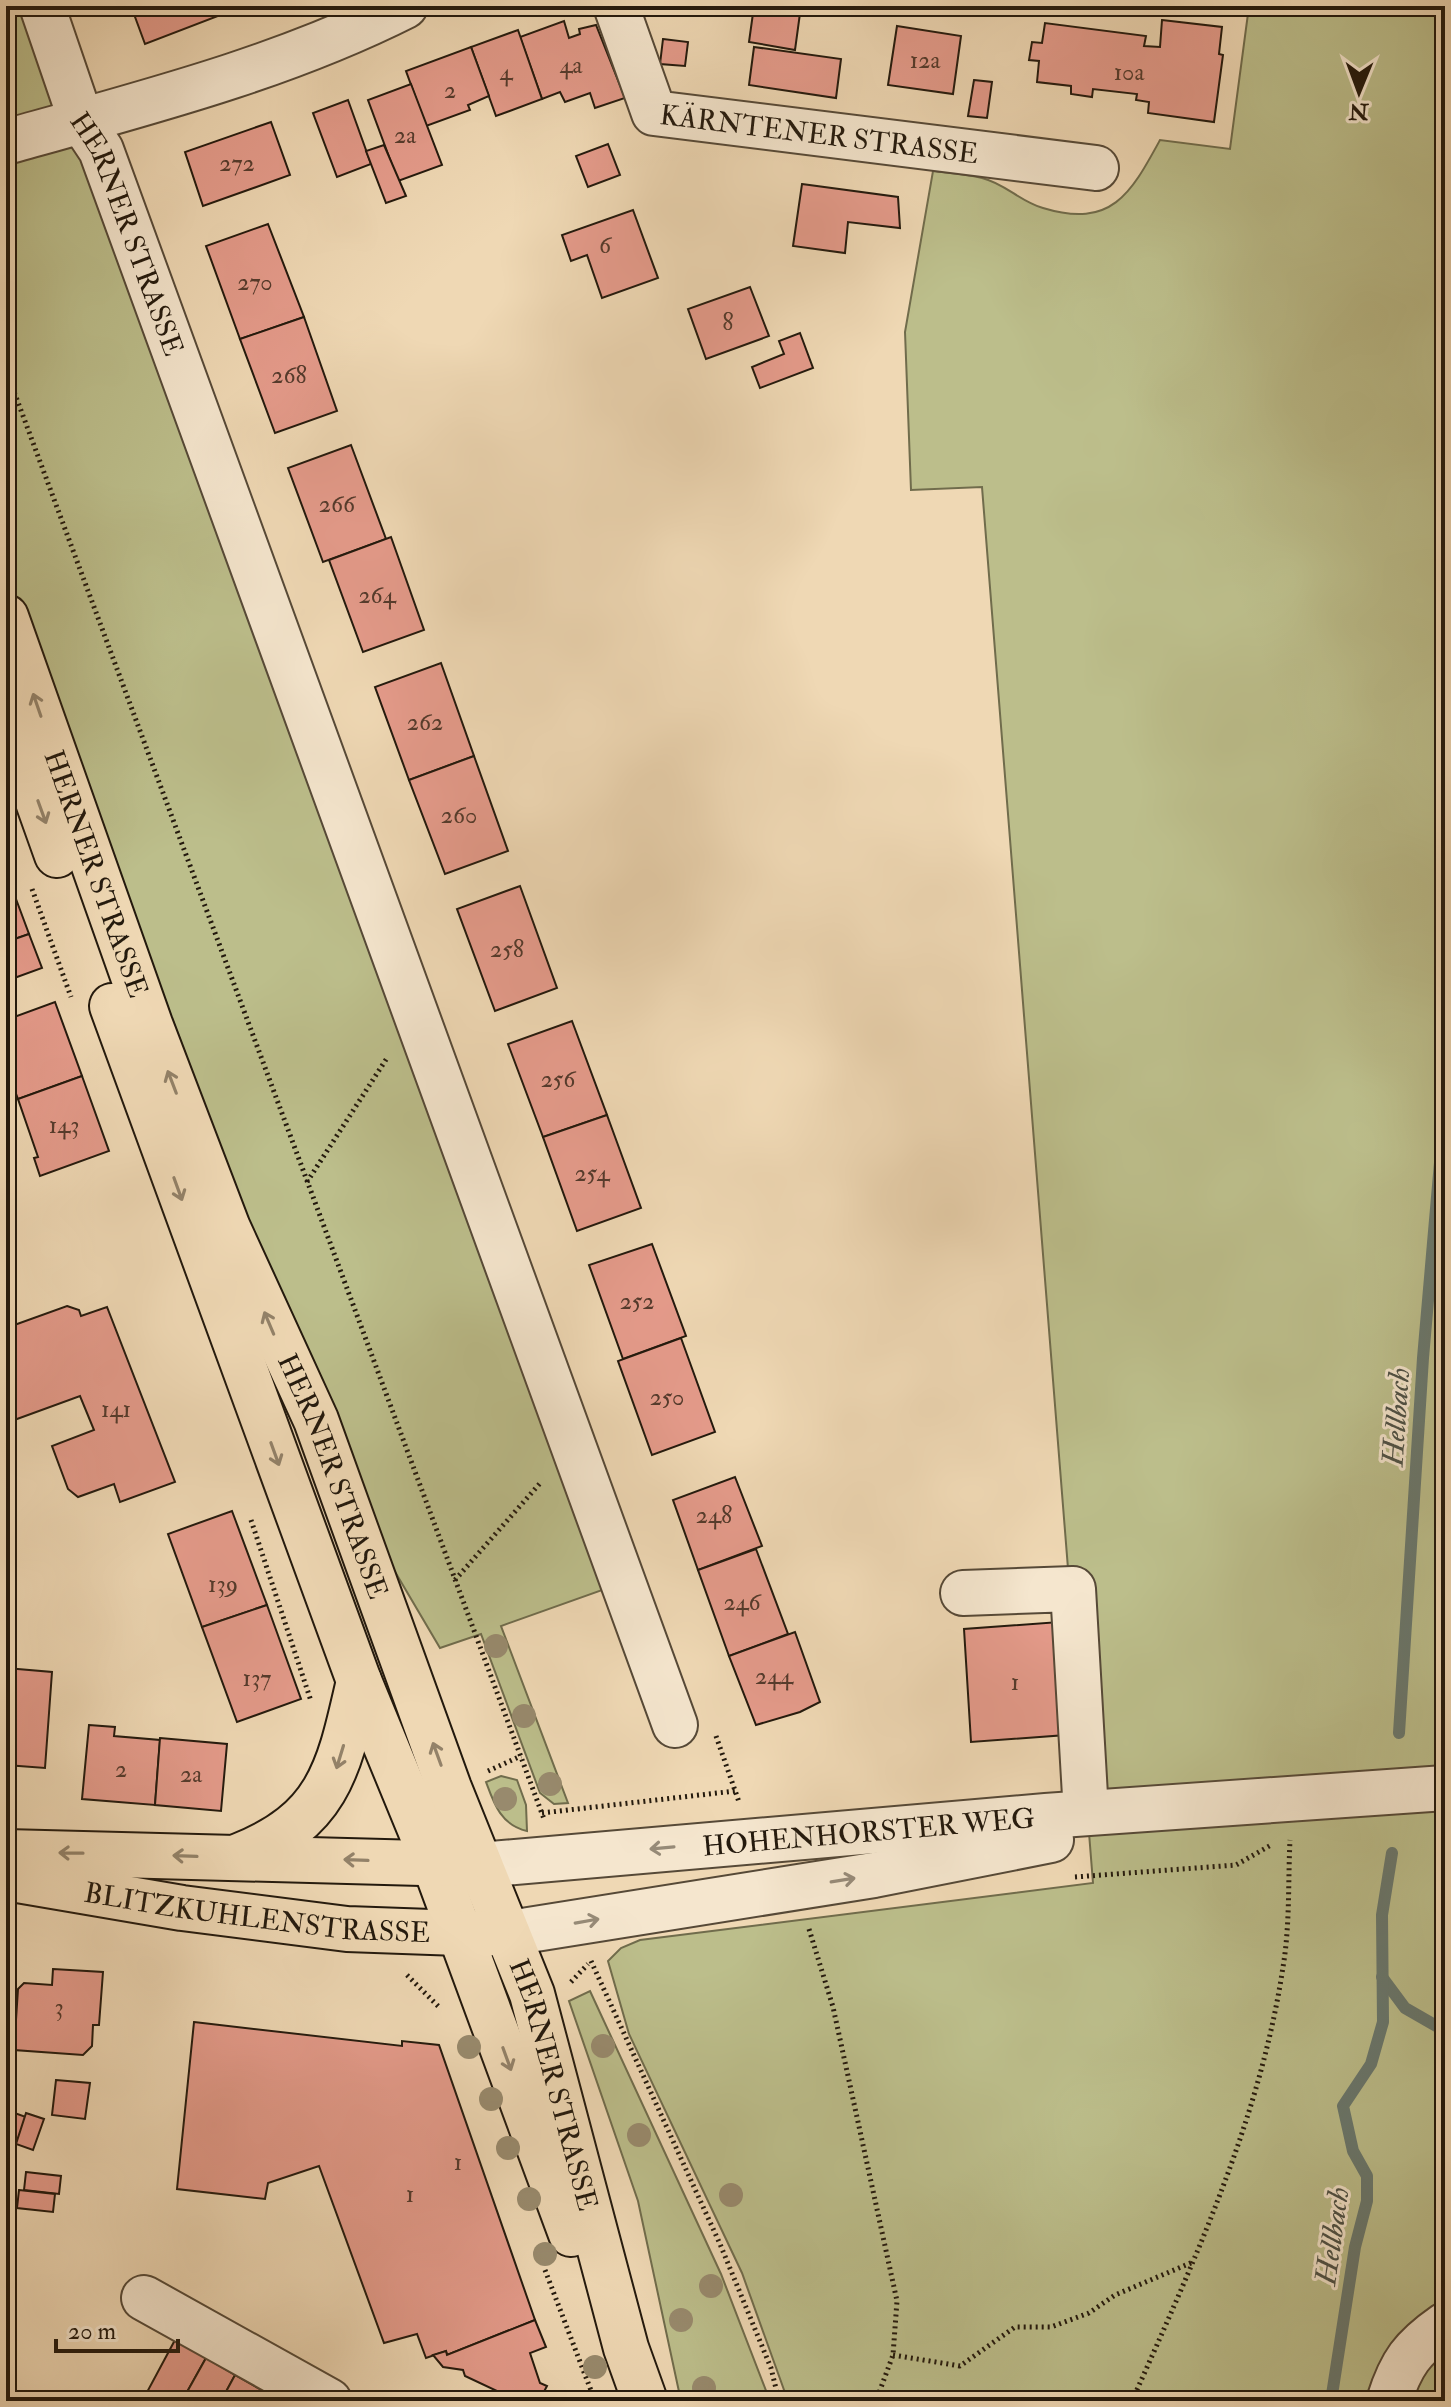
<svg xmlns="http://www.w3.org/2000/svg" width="1451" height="2407" viewBox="0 0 1451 2407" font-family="'IM FELL Double Pica',serif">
  <rect width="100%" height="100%" fill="#efd8b4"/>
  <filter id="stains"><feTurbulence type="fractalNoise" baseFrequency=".0025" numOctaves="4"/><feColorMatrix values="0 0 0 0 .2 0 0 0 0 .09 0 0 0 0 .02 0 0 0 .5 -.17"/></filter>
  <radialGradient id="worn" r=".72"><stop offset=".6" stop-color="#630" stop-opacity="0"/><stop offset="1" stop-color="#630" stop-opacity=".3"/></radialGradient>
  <g fill="#bcbe8b" stroke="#706c4c" stroke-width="2">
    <polygon points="6,6 23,6 129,281 367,944 608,1588 501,1626 568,1803 554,1804 540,1793 481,1634 440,1648 384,1553 271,1282 6,576"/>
    <path d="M 1249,6 L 1445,6 L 1445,2401 L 788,2401 L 742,2273 L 629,2034 L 608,1961 L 621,1948 L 640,1940 L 1093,1883 L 982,487 L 911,490 L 905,332 L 933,171 C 949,173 967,174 982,178 C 1004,183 1021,202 1043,208 C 1112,229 1131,193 1160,140 L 1230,149 Z"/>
    <path d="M 501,1776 L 517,1780 L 526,1805 L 527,1831 C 501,1825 494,1804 486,1782 Z"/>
    <polygon points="590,1991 721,2274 770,2401 681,2401 638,2201 569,2001"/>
  </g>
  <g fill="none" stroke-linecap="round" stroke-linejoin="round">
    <g stroke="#6a796f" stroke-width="12">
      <polyline points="1399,1733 1423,1358 1445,1105"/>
      <polyline points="1382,1977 1405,2008 1445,2031"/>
      <polyline points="1331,2401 1355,2247 1367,2201 1367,2176 1353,2151 1343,2106 1371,2064 1383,2022 1382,1915 1392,1853"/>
    </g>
  </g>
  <g fill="#e59b8b" stroke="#23190d" stroke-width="2">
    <polygon points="131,6 229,6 231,11 145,44"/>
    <polygon points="710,6 754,6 753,12"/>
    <polygon points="754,6 801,6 795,50 749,42"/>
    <polygon points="1162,20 1222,27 1219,54 1223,55 1214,122 1148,113 1149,102 1136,100 1137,94 1093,89 1092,97 1071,94 1071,86 1037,82 1039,61 1029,60 1032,42 1042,43 1045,23 1146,36 1144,46 1160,47"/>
    <polygon points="564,21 569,38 580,34 579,29 596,25 625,98 595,108 590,93 565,102 560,92 542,99 520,37"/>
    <polygon points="897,26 961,36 953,94 888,85"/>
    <polygon points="518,30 542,99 496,116 471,47"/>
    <polygon points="663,39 688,42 685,66 660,64"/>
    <polygon points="471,47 489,96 468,105 470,110 426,126 406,71"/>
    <polygon points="754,47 841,59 836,98 749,85"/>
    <polygon points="974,80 992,82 987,118 968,116"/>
    <polygon points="411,84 442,165 398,181 368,100"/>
    <polygon points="348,100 371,164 337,177 313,113"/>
    <polygon points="271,122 290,175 203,206 185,152"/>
    <polygon points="608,144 620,175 588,187 576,156"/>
    <polygon points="384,145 406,196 386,203 366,151"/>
    <polygon points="802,184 898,197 900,228 848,222 845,253 793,246"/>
    <polygon points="633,210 658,278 602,298 587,255 571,261 562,235"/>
    <polygon points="268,224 304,317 240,339 206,246"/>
    <polygon points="750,287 769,336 706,359 688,309"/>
    <polygon points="304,317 337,411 275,433 240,339"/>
    <polygon points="800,333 813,368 760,388 752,367 784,354 779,341"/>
    <polygon points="351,445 386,539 323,562 288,468"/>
    <polygon points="391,537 424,630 363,652 329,560"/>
    <polygon points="441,663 474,756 409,780 375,687"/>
    <polygon points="474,756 508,851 445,874 409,780"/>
    <polygon points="520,886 557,988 495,1011 457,909"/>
    <polygon points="16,899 29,934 6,942 6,903"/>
    <polygon points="29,934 42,968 6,981 6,942"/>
    <polygon points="55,1002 82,1076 18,1099 6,1067 6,1020"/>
    <polygon points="572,1021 607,1115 543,1137 508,1044"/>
    <polygon points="82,1076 109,1151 40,1176 34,1158 38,1157 18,1099"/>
    <polygon points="607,1115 641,1208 577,1231 543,1137"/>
    <polygon points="652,1244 686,1336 623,1359 589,1265"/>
    <polygon points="67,1306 79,1310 81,1316 107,1307 175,1482 120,1502 114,1484 78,1497 68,1489 52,1446 94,1430 80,1396 6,1423 6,1328"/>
    <polygon points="681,1338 715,1432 652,1455 618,1361"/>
    <polygon points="735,1477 762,1546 698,1570 673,1500"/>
    <polygon points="232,1511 267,1605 202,1627 168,1534"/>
    <polygon points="756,1549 788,1634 729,1656 698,1570"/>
    <polygon points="267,1605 301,1699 237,1722 202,1627"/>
    <polygon points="1059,1622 1066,1735 971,1742 964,1629"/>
    <polygon points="795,1632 820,1702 800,1712 756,1725 729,1656"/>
    <polygon points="6,1668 52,1672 45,1768 6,1765"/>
    <polygon points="89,1725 115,1727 114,1736 160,1740 155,1805 82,1799"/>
    <polygon points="160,1738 227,1744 221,1811 155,1805"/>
    <polygon points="53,1969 103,1972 99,2025 93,2025 92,2046 83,2055 14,2050 18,1989 24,1983 52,1985"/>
    <polygon points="194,2022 402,2046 402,2041 439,2045 535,2320 447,2355 446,2351 426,2358 417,2334 384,2343 319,2166 268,2183 265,2199 177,2189"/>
    <polygon points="56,2080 90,2083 85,2119 52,2115"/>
    <polygon points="9,2111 26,2117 14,2150 6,2147"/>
    <polygon points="26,2113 44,2119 33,2150 16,2144"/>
    <polygon points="26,2172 61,2176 59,2194 24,2190"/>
    <polygon points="19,2190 55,2194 53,2212 17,2208"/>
    <polygon points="535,2320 546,2347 530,2353 540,2383 547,2386 539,2401 518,2401 465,2376 463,2370 443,2367 433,2355 446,2351 447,2355"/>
    <polygon points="175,2340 206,2358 182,2401 159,2401 146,2394"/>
    <polygon points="206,2358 235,2375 221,2401 182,2401"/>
    <polygon points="235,2375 265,2392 260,2401 221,2401"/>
    <polygon points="265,2392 281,2401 260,2401"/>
  </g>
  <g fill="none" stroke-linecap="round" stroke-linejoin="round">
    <g stroke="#564937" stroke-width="48">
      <g id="minor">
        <path id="s1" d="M 42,6 L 81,120 L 101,150 L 675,1725"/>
        <path id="s2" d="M 616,6 L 654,113 L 1096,168"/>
        <path d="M 6,142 C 141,104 280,69 405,6"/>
        <polyline points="963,1593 1073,1589 1086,1813"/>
        <path id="s3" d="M 480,1865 L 1046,1816 L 1445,1788"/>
        <polyline points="510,1933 874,1875 1051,1840"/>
        <polyline points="144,2298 329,2401"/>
        <path d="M 1389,2401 C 1401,2363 1412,2348 1445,2325"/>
      </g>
    </g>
    <g stroke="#23190d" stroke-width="48">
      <g id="major">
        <path id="s4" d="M 6,617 L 150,1024 L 228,1228 L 316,1420 L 449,1788 L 532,1994 L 626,2348 L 645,2401"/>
        <polyline points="6,712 57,855"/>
        <polyline points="112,1006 359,1681 434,1863 571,2234"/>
        <polyline points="6,1852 459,1864"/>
        <path d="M 239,1856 C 330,1820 339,1768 359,1681"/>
        <path id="s5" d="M 6,1878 L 182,1908 L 347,1929 L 487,1934"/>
      </g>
    </g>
    <g stroke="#23190d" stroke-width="5" stroke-dasharray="2 4" stroke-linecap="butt">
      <polyline points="6,370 544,1819"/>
      <polyline points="32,889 71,997"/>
      <polyline points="307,1182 387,1058"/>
      <polyline points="251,1520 311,1701"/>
      <polyline points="455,1580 542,1481"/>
      <polyline points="716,1736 739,1802"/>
      <polyline points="488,1771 521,1756"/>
      <polyline points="542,1813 735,1791"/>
      <polyline points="1075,1877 1236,1865 1271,1845"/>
      <polyline points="809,1929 833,2007 897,2301 893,2355 876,2401"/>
      <polyline points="591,1961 720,2244 771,2368 779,2401"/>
      <polyline points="407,1975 440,2008"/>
      <polyline points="571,1982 588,1964"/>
      <polyline points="545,2270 595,2401"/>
      <polyline points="893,2355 960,2366 1015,2327 1051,2327 1089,2313 1115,2295 1193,2262"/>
      <path d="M 1132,2401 C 1194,2261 1260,2120 1283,1967 C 1290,1926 1288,1881 1290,1840"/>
    </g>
    <use href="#minor" stroke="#f5e6ce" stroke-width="44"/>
    <use href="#major" stroke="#efd8b4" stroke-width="44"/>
  </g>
  <g fill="#988a6d">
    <circle cx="496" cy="1646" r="12"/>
    <circle cx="524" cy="1716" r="12"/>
    <circle cx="550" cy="1784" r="12"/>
    <circle cx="505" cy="1799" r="12"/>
    <circle cx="603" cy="2046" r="12"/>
    <circle cx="469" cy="2047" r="12"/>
    <circle cx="491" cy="2099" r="12"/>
    <circle cx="639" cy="2135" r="12"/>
    <circle cx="508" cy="2148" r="12"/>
    <circle cx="731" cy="2195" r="12"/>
    <circle cx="529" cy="2199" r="12"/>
    <circle cx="545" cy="2254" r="12"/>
    <circle cx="711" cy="2286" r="12"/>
    <circle cx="681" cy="2320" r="12"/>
    <circle cx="595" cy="2367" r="12"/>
    <circle cx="704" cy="2388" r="12"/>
  </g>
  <defs><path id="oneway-shaft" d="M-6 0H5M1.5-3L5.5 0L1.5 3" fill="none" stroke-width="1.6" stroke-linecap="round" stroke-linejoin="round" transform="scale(2)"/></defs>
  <g stroke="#938269">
    <use href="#oneway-shaft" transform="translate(37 705) rotate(-109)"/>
    <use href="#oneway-shaft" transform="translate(42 812) rotate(70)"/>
    <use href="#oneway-shaft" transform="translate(172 1082) rotate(-111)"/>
    <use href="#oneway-shaft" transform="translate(178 1189) rotate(70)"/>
    <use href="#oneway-shaft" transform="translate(269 1323) rotate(-113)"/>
    <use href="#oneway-shaft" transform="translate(275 1454) rotate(70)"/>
    <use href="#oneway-shaft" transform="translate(437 1754) rotate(-110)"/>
    <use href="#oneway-shaft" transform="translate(340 1757) rotate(107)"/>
    <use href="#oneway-shaft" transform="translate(71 1853) rotate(-179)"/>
    <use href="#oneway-shaft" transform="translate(185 1856) rotate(-178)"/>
    <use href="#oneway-shaft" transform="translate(356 1860) rotate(-178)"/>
    <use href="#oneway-shaft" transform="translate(507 2059) rotate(70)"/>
  </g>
  <g stroke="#968a77">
    <use href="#oneway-shaft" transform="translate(662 1848) rotate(175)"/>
    <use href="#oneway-shaft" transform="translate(843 1880) rotate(-9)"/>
    <use href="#oneway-shaft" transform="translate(587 1921) rotate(-10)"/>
  </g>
  <g text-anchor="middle" stroke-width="6" stroke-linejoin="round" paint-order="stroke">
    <g font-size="24" fill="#543a2c">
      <text x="925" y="68">12a</text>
      <text x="571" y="73">4a</text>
      <text x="506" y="80">4</text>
      <text x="1129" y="80">10a</text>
      <text x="450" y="98">2</text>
      <text x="405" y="143">2a</text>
      <text x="237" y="171">272</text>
      <text x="605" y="253">6</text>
      <text x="255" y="290">270</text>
      <text x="728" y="330">8</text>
      <text x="289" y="383">268</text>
      <text x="337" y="512">266</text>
      <text x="377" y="603">264</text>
      <text x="425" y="730">262</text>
      <text x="459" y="823">260</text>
      <text x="507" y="957">258</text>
      <text x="558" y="1087">256</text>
      <text x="64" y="1133">143</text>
      <text x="592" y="1181">254</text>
      <text x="637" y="1309">252</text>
      <text x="667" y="1405">250</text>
      <text x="116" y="1417">141</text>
      <text x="714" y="1523">248</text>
      <text x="223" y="1592">139</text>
      <text x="742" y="1610">246</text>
      <text x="774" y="1684">244</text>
      <text x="257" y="1686">137</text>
      <text x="1015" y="1690">1</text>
      <text x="121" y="1777">2</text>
      <text x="191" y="1782">2a</text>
      <text x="59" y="2015">3</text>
      <text x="458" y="2170">1</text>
      <text x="410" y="2202">1</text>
    </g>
    <g font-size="28" fill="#23190d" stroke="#f5e6ce">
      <text dy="10" stroke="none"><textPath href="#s2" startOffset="280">KÄRNTENER STRASSE</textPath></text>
      <text dy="10" stroke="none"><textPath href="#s1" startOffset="244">HERNER STRASSE</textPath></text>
      <text dy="10" stroke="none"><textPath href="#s4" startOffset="272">HERNER STRASSE</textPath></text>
      <text dy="10" stroke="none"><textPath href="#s4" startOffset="920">HERNER STRASSE</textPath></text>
      <text dy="10" stroke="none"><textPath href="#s3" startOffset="390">HOHENHORSTER WEG</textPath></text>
      <text dy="10" stroke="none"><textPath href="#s5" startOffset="254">BLITZKUHLENSTRASSE</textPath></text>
      <text dy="10" stroke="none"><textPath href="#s4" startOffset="1568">HERNER STRASSE</textPath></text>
    </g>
    <g font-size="30" font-style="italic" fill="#4d5146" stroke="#f5e6ce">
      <text transform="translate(1396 1417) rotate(-86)" y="10">Hellbach</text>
      <text transform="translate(1332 2236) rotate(-82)" y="10">Hellbach</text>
    </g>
  </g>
  <rect width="1451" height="2407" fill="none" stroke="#efd8b4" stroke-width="32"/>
  <rect x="8" y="8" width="1435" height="2391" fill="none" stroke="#23190d" stroke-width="4"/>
  <rect x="16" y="16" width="1419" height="2375" fill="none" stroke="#23190d" stroke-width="2"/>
  <g transform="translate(1359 92) rotate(181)" stroke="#f5e6ce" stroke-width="6" paint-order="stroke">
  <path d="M0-6L14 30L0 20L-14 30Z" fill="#23190d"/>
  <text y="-12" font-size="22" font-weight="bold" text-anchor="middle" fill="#23190d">N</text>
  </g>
  <path d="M56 2339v12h122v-12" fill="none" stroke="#23190d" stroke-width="4"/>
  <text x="68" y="2339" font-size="24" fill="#23190d" stroke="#f5e6ce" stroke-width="6" paint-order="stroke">20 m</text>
  <rect width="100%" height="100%" filter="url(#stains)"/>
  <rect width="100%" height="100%" fill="url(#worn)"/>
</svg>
